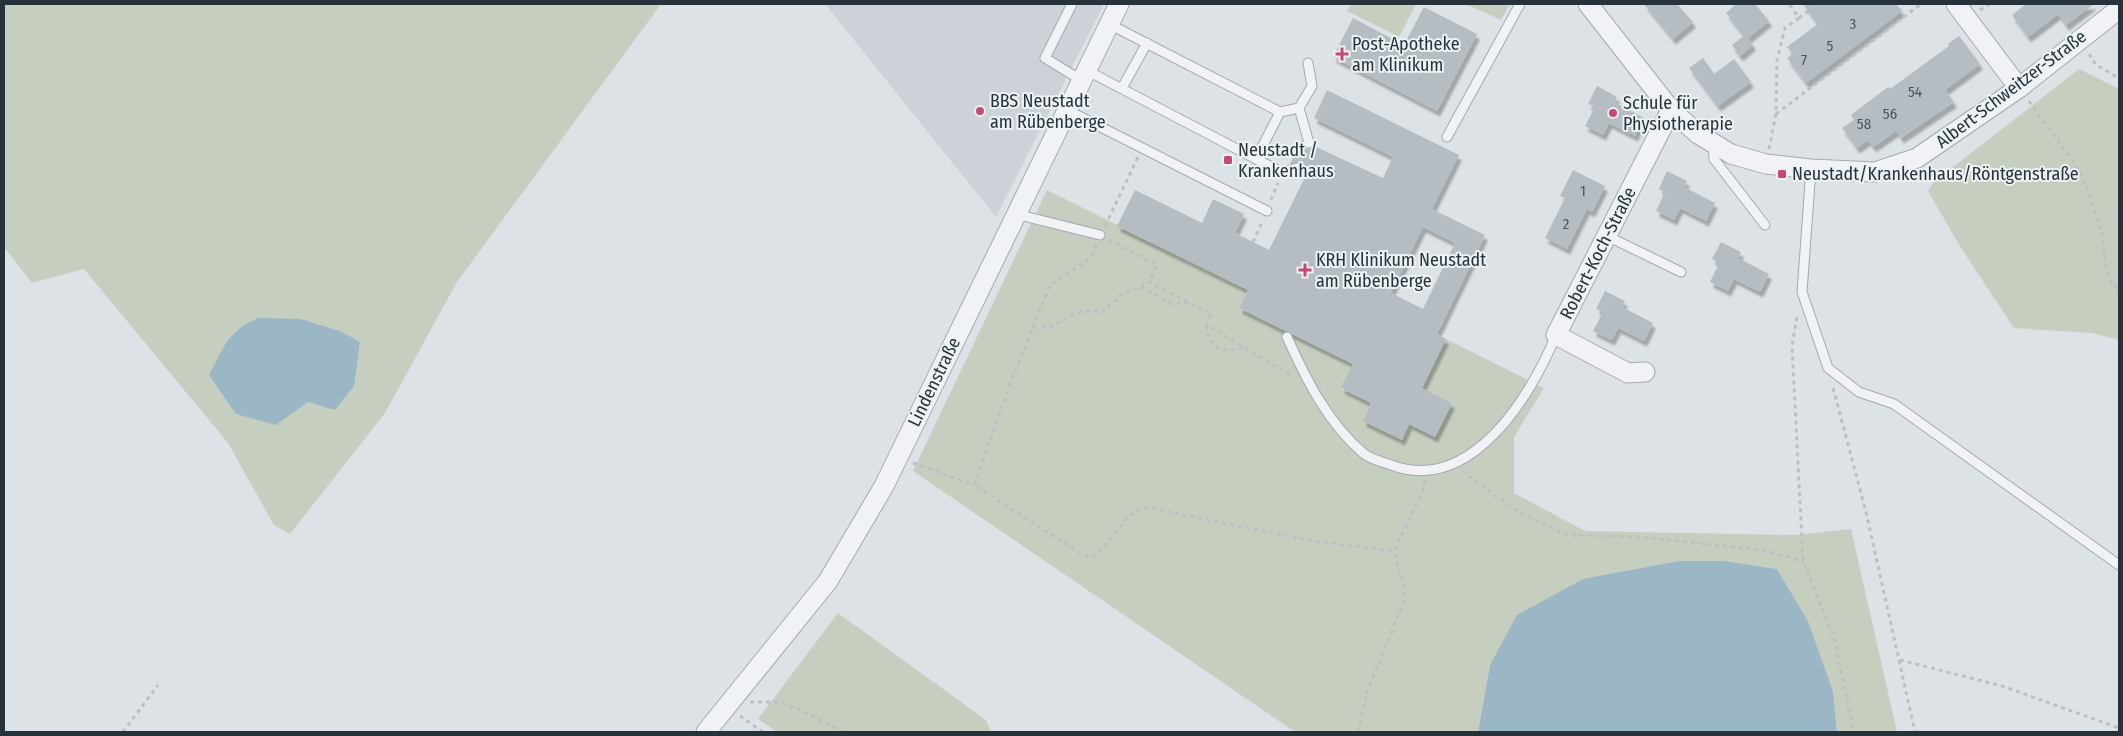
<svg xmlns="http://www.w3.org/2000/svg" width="2123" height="736" viewBox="0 0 2123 736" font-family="'Fira Sans Condensed',sans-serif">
  <defs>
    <filter id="shadow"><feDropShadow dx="3" dy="5.5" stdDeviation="1" flood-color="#0004"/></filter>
  </defs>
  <rect width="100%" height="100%" fill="#dde2e6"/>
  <polygon fill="#ccd2d7" points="825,4 1104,4 996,217"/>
  <g fill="#c6cfbf" fill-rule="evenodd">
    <path d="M 4,4 L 661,4 L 457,282 L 385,413 L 290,534 L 274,525 L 228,443 L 84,269 L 32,283 L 4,247 ZM 301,319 L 340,331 L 308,402 L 276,425 L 281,320 Z"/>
    <polygon points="1351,4 1416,4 1399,37 1347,11"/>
    <polygon points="1466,4 1510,4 1501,20"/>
    <polygon points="2079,69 2119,89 2119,340 2092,333 2014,328 1961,248 1928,191 1934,182"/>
    <polygon points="1047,190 1248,290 1239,308 1353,364 1341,389 1371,403 1363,421 1402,439 1409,424 1435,437 1452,403 1422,388 1446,339 1544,388 1514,437 1514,493 1585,531 1795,535 1851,529 1897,732 1837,732 1833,691 1808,621 1777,569 1724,561 1679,561 1490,665 1478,732 1295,732 913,471"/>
    <polygon points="838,613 986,720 991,732 777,732 758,719"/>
  </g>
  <g fill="#9bb6c4">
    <path d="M 259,318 L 301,319 L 340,331 L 360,342 L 354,386 L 335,410 L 308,402 L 276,425 L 236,414 L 209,375 C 224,347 228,330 259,318 Z"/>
    <polygon points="1679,561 1724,561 1777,569 1808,621 1833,691 1837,732 1478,732 1490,665 1517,615 1583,579"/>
  </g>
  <g fill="#b5bcc2" fill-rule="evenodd" filter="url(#shadow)">
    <polygon points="1644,4 1677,4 1693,22 1673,39"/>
    <polygon points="1736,4 1755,4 1769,21 1748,38 1753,45 1740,56 1732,45 1744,36 1726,13"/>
    <polygon points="1803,4 1896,4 1902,11 1806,83 1787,58 1793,54 1787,47 1818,24"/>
    <polygon points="2026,4 2094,4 2066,25 2058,14 2028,37 2012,15"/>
    <polygon points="1424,7 1477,34 1437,111 1333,57 1353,18 1404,45"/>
    <polygon points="1959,36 1980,64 1945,90 1954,102 1901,138 1896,131 1873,147 1868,140 1857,148 1842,128 1854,120 1851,115 1888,87 1890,89 1949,46 1948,44"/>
    <polygon points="1703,58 1714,74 1734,59 1751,82 1718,106 1689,68"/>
    <polygon points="1597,86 1617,97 1614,102 1644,118 1635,136 1609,123 1603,135 1585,126 1595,107 1588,104"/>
    <path d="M 1327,90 L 1459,155 L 1432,209 L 1485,235 L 1437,334 L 1446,339 L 1422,388 L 1452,403 L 1435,437 L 1409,424 L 1402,440 L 1363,421 L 1371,403 L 1341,388 L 1353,364 L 1239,308 L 1248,290 L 1117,226 L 1135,190 L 1202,223 L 1213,199 L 1244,214 L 1235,233 L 1269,250 L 1307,173 L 1303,171 L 1301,163 L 1290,164 L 1302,140 L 1307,149 L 1314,146 L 1383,178 L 1393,157 L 1314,118 ZM 1423,227 L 1455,243 L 1423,309 L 1391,293 Z"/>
    <polygon points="1573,170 1605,186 1592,212 1587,209 1567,249 1545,238 1565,198 1560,196"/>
    <polygon points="1667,171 1687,181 1684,187 1715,203 1706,221 1680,208 1674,220 1656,211 1665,192 1659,189"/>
    <polygon points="1721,242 1741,252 1738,258 1769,274 1760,292 1734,279 1728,291 1710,282 1719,263 1712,259"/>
    <polygon points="1605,291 1625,301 1622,307 1653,323 1644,341 1618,328 1612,340 1593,331 1603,312 1596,309"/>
  </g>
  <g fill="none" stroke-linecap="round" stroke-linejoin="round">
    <g stroke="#a3aaaf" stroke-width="11">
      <g id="lane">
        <polyline points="1072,4 1045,58 1081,80"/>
        <polyline points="1086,70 1256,159 1280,112 1109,24"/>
        <polyline points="1122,88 1147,43"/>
        <polyline points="1299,108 1309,143"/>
        <polyline points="1067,110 1267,211"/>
        <polyline points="1280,112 1299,108 1312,86 1308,63"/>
        <polyline points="1447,137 1520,4"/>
        <polyline points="1713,144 1714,159 1765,225"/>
        <polyline points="1256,159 1283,173 1297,168"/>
        <polyline points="1811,169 1802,292 1828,368 1859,392 1894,404 2119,565"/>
        <polyline points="1016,214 1100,235"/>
        <polyline points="1607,236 1681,272"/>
        <path d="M 1287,337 C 1306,379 1327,422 1363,453 C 1370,459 1383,462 1391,465 C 1471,495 1531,396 1556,335"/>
      </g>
    </g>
    <g stroke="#a3aaaf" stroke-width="21">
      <g id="street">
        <polyline points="1588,4 1671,110 1698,134 1731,154 1766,164 1811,169 1875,172 1917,158 2019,88 2119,9"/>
        <polyline points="1956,4 2019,88"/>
        <polyline points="1645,372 1628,373 1556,335 1671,110"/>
        <polyline points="706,732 828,581 884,486 1119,4"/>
      </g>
    </g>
    <g stroke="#bcc0c5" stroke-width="3" stroke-dasharray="4 4" stroke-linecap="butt">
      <polyline points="1980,10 1990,4"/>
      <polyline points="1799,18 1817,4"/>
      <polyline points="2089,54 2096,65 2119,78"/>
      <path d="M 2029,101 C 2045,125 2066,148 2080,173 C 2089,191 2095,211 2101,230 C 2107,249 2100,277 2119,290"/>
      <polyline points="1776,114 1921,4"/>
      <polyline points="1769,149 1776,114 1777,60 1785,28 1799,18 1789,4"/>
      <polyline points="1271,200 1278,183"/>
      <polyline points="1105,226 1138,157"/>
      <polyline points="1109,240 1157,265 1149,282 1211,314 1206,325 1292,376"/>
      <polyline points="1253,242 1263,220"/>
      <polyline points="1096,245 1093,254 1085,262 1050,285 1010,384 974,485 1085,556 1097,555 1130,515 1145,507 1313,541 1394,551"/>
      <polyline points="1141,287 1172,304 1189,303"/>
      <polyline points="1797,317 1792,346 1803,561 1834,638 1854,732"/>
      <path d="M 1206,325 C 1208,348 1222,354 1243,347"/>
      <polyline points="1033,328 1052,326 1075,313 1085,311 1102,312 1124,293 1149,282"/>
      <polyline points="1833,388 1866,512 1915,732"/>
      <polyline points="913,463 974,485"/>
      <polyline points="1462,471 1519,512 1567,535 1641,537 1762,550 1803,561"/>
      <polyline points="1900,660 2002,686 2119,728"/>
      <polyline points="750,702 777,702 803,711 843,732"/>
      <polyline points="740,716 763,732"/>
      <polyline points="123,732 158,685"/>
      <polyline points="1358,732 1367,692 1404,601 1403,584 1394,551 1425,487 1425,480"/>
    </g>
    <use href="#lane" stroke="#f0f2f5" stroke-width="9"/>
    <use href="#street" stroke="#f0f2f5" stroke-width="19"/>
  </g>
  <g fill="#c34a72" stroke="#ecf1f4" stroke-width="2">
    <path d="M1339.5 46.5h5v5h5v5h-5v5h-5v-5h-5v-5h5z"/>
    <circle cx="980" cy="111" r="5"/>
    <circle cx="1613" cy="113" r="5"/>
    <rect x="1223" y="155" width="10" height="10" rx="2.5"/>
    <rect x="1777" y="169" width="10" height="10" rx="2.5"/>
    <path d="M1302.5 262.5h5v5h5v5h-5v5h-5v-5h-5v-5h5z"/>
  </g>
  <g text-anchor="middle" stroke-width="4" stroke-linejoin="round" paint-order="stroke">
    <g font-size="15" fill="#4b545d">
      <text x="1853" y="29">3</text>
      <text x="1830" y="51">5</text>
      <text x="1804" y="65">7</text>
      <text x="1915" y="97">54</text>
      <text x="1890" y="119">56</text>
      <text x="1864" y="129">58</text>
      <text x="1583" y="196">1</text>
      <text x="1566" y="229">2</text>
    </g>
    <g font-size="18" fill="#28323b" stroke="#ecf1f4" text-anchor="start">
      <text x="1352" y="50">Post-Apotheke<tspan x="1352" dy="21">am Klinikum</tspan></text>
      <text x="990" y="107">BBS Neustadt<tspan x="990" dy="21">am Rübenberge</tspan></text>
      <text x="1623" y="109">Schule für<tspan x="1623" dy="21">Physiotherapie</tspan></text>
      <text x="1238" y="156">Neustadt /<tspan x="1238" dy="21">Krankenhaus</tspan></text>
      <text x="1792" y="180">Neustadt/Krankenhaus/Röntgenstraße</text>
      <text x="1316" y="266">KRH Klinikum Neustadt<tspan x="1316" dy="21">am Rübenberge</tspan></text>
    </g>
    <g font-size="18" fill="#28323b" stroke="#ecf1f4">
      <text transform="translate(2011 89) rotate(-37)" y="6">Albert-Schweitzer-Straße</text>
      <text transform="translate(1598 253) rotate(-63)" y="6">Robert-Koch-Straße</text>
      <text transform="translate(934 382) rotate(-64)" y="6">Lindenstraße</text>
    </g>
  </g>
  <rect width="2123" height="736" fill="none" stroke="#28323b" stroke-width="10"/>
</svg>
